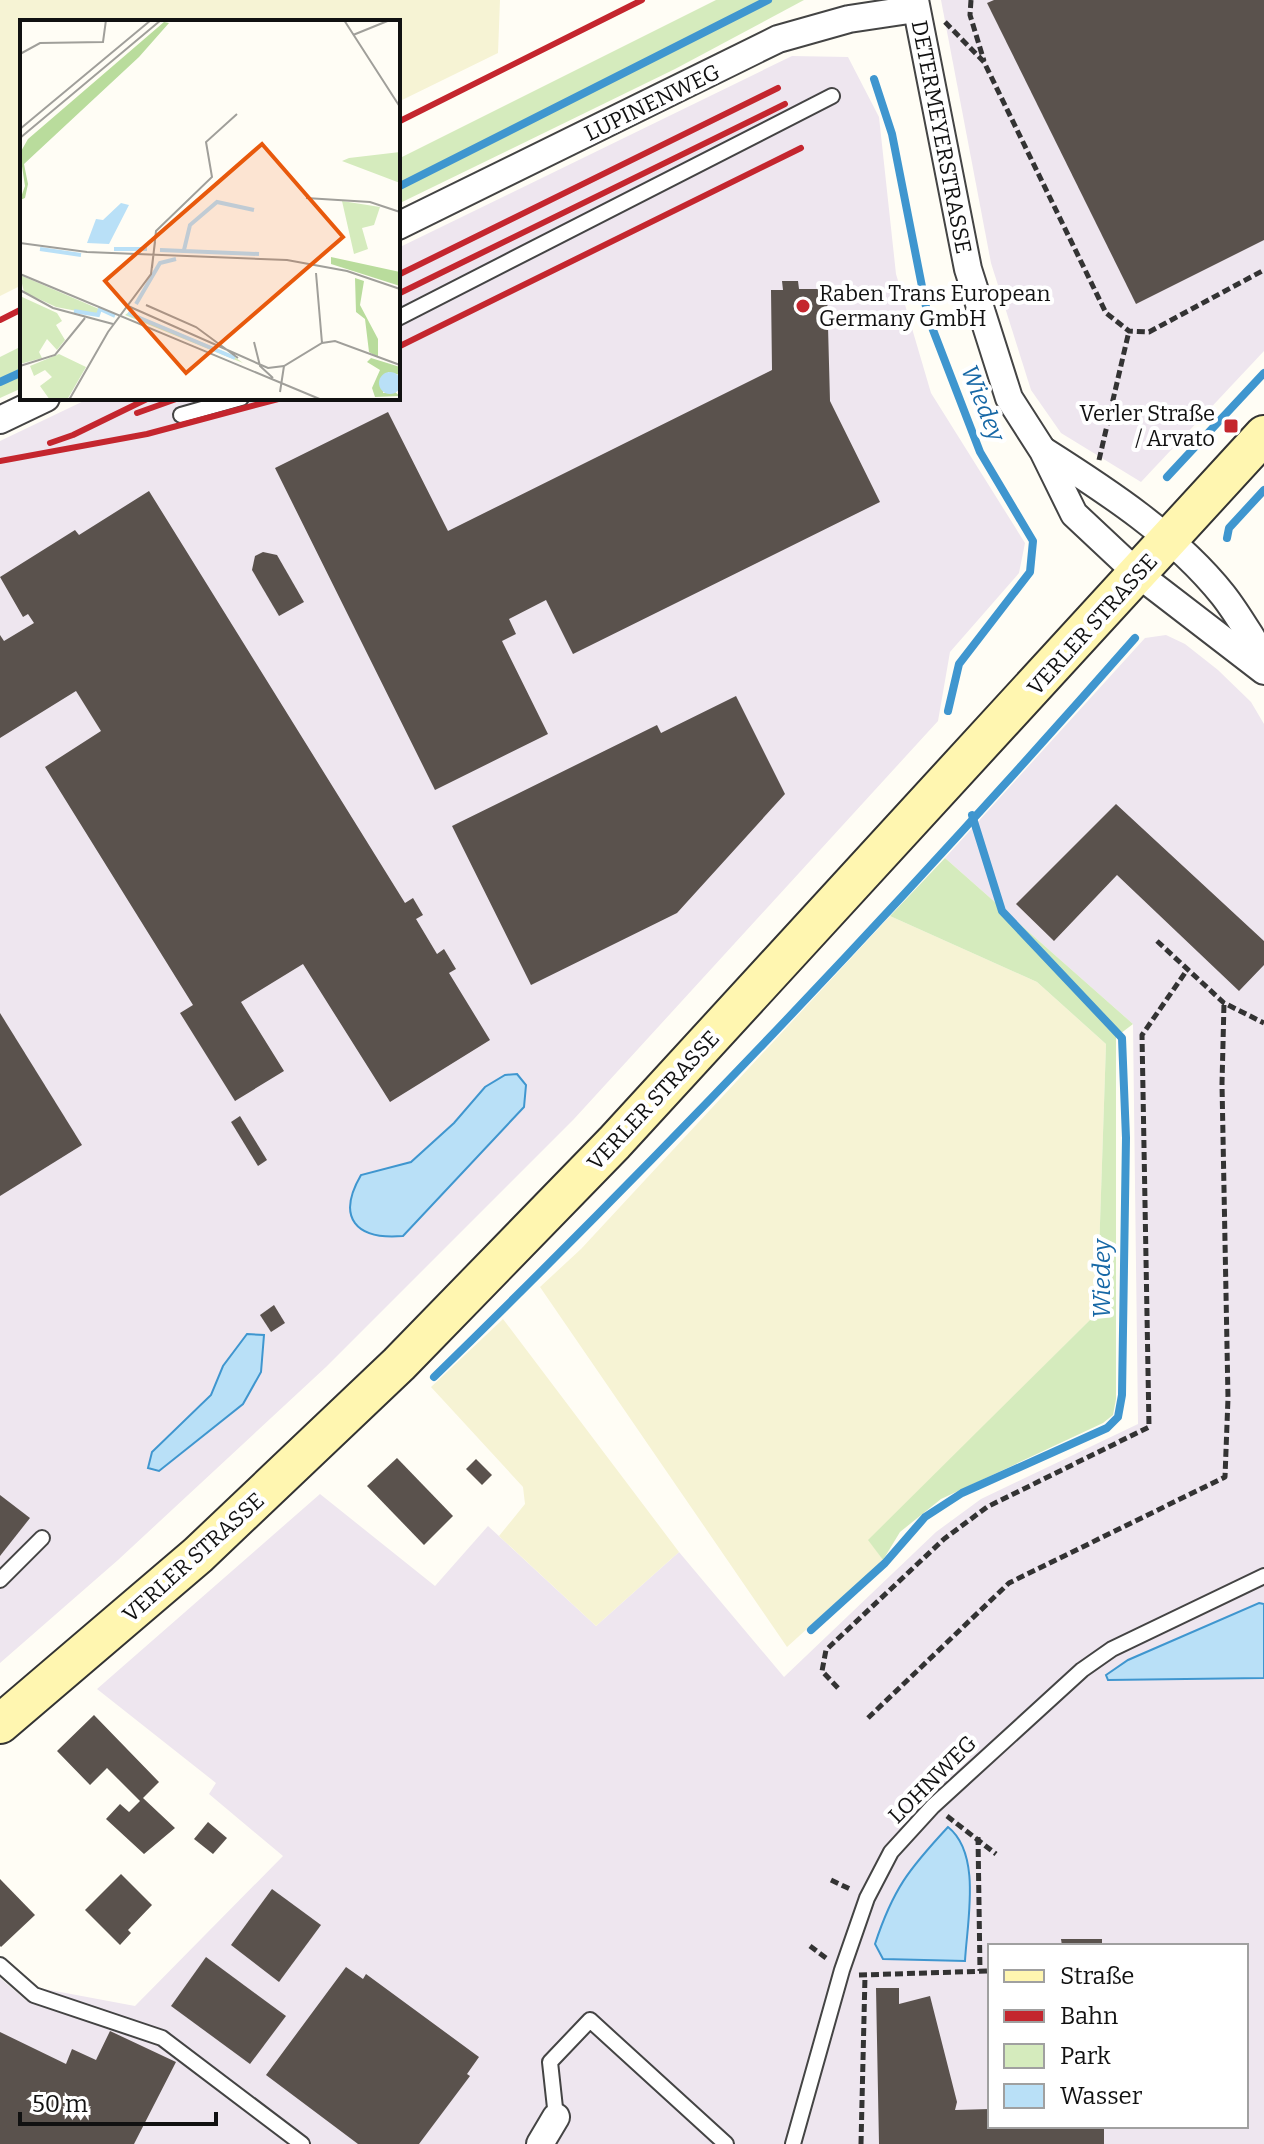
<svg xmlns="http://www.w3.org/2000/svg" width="1264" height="2144" viewBox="0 0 1264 2144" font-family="Bitter,serif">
  <rect width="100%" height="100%" fill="#fffdf5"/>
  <g fill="#eee6ef" fill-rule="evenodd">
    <polygon points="941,0 1264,0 1264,351 1141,482 1061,433 1031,390 991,263"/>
    <polygon points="792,56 848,57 879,117 896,274 931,393 1025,543 1019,573 950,652 938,721 574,1119 326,1367 118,1560 0,1663 0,441 90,398 398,398 398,248"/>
    <path d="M 1166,635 L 1185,644 L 1218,670 L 1251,702 L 1264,724 L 1264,2144 L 0,2144 L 0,1978 L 27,2001 L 39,1988 L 135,2006 L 283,1856 L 209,1794 L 216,1783 L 97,1689 L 320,1494 L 435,1586 L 488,1526 L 596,1626 L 679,1552 L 784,1677 L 936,1532 L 981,1499 L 1138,1424 L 1133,1024 L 945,858 L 1145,638 ZM 990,1946 L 1246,1946 L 1246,2126 L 990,2126 Z"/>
  </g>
  <g fill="#f6f3d4">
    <polygon points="0,0 500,0 498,53 398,102 398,22 22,22 22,285 0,296"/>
    <polygon points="890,916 1037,982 1106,1044 1097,1313 869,1540 883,1560 787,1647 540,1287 581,1249"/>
    <polygon points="503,1319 679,1552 596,1626 499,1536 525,1504 523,1487 431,1387"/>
  </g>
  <g fill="#d5ebbd">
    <polygon points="716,0 804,0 675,69 398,204 398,159"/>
    <polygon points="22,346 22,388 0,398 0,357"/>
    <polygon points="945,858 1133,1024 1116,1037 1116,1399 1113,1415 1103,1423 941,1499 900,1532 883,1560 868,1540 1097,1313 1106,1044 1037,982 890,916"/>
  </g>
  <g fill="#b9e0f7" stroke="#3f96cf" stroke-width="2">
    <path d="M 517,1074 L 526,1085 L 524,1107 L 403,1236 C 356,1240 336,1218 361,1175 L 411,1162 L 454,1123 L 485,1087 L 505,1075 Z"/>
    <polygon points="247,1334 264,1335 261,1372 243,1404 159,1471 148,1468 152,1452 211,1395 223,1366"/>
    <polygon points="1259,1603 1264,1604 1264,1678 1108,1680 1106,1675 1128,1660"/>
    <path d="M 948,1827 C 982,1854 967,1922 965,1961 L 883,1959 L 875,1944 C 893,1889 909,1869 948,1827 Z"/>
  </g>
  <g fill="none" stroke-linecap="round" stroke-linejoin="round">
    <g stroke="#3f96cf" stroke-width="8">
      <polyline points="874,79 892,134 928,317 980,452 1033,541 1030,572 959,664 948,711"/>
      <polyline points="398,187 768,0"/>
      <polyline points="0,382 22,372"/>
      <polyline points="1167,477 1264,373"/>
      <polyline points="1227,538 1229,528 1264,490"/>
      <path d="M 434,1377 C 677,1140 911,893 1135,638"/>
      <polyline points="811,1630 885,1563 925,1517 962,1493 1107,1428 1118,1417 1122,1395 1126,1138 1122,1038 1002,911 972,815"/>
    </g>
  </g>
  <g fill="#5a524d">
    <polygon points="994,0 1264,0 1264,240 1136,304 987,3"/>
    <polygon points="782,281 798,281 799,289 827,289 830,401 880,502 573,654 546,600 509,619 516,634 502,641 548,734 435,790 275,468 388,412 448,531 772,370 771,290 783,290"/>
    <polygon points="149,491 405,903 413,898 423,915 416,919 437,954 444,949 456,969 449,973 490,1040 390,1102 303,964 241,1002 284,1071 235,1101 180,1013 193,1005 45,767 101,731 76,691 0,738 0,635 4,641 34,623 28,614 23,617 0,577 75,530 79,535"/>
    <polygon points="263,552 277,555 304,602 279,616 252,570 255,556"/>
    <polygon points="736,696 785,794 677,913 531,985 452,826 657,725 661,733"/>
    <polygon points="1116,804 1264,941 1264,965 1239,991 1117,875 1054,941 1016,904"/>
    <polygon points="0,1013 82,1145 0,1196"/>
    <polygon points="240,1116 267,1160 258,1166 231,1122"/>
    <polygon points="274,1305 285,1323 271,1332 260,1315"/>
    <polygon points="397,1458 453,1516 424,1545 367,1486"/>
    <polygon points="476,1459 492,1475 482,1485 466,1469"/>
    <polygon points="0,1495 30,1518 0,1556"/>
    <polygon points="94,1715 159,1782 143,1798 175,1828 144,1854 106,1819 120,1804 129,1812 140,1801 107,1768 90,1785 57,1751"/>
    <polygon points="208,1822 227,1838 213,1854 194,1839"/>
    <polygon points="121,1874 152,1905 128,1930 131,1933 120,1945 85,1910"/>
    <polygon points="0,1879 35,1915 1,1947 0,1946"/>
    <polygon points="272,1889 321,1925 279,1982 231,1945"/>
    <polygon points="1061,1939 1102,1939 1102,1946 1062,1946"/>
    <polygon points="206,1957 286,2016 250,2064 171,2006"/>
    <polygon points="346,1967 363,1979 366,1974 479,2057 467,2074 470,2076 419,2144 358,2144 266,2075"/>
    <polygon points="876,1988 899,1988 899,2004 930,1996 957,2102 955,2110 990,2109 990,2126 1104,2126 1104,2144 879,2144"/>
    <polygon points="110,2031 176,2062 134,2144 0,2144 0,2032 66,2064 72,2049 96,2060"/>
  </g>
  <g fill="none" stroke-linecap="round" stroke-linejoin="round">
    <g stroke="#444" stroke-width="18">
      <g id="service">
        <polyline points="398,318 832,96"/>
        <polyline points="181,415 241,398"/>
        <polyline points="0,1580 42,1538"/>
        <polyline points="0,1965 34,1995 162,2038 302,2144"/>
        <polyline points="556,2117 550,2062 590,2020 726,2144"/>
        <polyline points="793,2144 842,1970 867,1898 891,1852 933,1806 1082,1670 1112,1649 1264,1576"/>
      </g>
    </g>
    <g stroke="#444" stroke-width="30">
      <g id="minor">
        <polyline points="915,0 968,269 1009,398 1043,451 1074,514 1138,574 1264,671"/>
        <polyline points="398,226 778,39 849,19 916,9"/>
        <polyline points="0,420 46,398"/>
        <path d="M 1044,451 C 1107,491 1176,536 1223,595 C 1238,614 1250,636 1264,657"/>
        <polyline points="540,2144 556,2117"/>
      </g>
    </g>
    <g stroke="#333" stroke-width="42">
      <polyline id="secondary" points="0,1724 198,1555 399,1364 614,1143 1264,435"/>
    </g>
    <g stroke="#333" stroke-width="5" stroke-dasharray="8 4" stroke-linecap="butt">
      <polyline points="971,0 970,15 984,61"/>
      <polyline points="945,22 984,62 1106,313 1129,331 1149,332 1264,270"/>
      <polyline points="1099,460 1129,331"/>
      <polyline points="1157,941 1224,1003 1264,1023"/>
      <polyline points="838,1688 822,1671 826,1650 944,1539 987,1507 1149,1427 1142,1035 1187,970"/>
      <polyline points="868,1718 1009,1583 1225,1477 1228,1398 1222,1084 1224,1003"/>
      <polyline points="947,1816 996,1854"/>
      <polyline points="978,1837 980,1971"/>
      <polyline points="831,1880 852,1890"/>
      <polyline points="810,1946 826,1958"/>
      <polyline points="859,1975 990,1971"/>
      <polyline points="861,2144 865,1976"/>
    </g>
    <use href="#service" stroke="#fff" stroke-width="14"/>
    <use href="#minor" stroke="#fff" stroke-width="26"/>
    <use href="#secondary" stroke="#fff6b0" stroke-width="38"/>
    <g stroke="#c4262e" stroke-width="6">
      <polyline points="398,122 642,0"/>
      <polyline points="398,275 778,88"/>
      <polyline points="398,294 785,104"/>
      <polyline points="0,320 22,309"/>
      <polyline points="398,347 801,148"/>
      <polyline points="137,413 179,398"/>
      <polyline points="50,443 73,435 149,398"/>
      <polyline points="0,461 147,434 282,398"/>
    </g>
  </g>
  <g fill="#c4262e" stroke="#fff" stroke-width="3">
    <circle cx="803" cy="306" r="8"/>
    <rect x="1223" y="418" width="16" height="16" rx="4"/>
  </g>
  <g text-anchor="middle" stroke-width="8" stroke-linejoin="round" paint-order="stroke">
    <g font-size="22" fill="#111" stroke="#fff">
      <text transform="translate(652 102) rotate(-26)" y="8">LUPINENWEG</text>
      <text transform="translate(942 137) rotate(79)" y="8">DETERMEYERSTRASSE</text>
      <text transform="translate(1092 624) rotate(-48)" y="8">VERLER STRASSE</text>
      <text transform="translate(653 1100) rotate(-47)" y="8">VERLER STRASSE</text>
      <text transform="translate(193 1557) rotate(-42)" y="8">VERLER STRASSE</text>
      <text transform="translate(932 1779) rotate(-45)" y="8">LOHNWEG</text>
    </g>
    <g font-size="22" fill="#111" stroke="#fff" text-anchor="start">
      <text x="819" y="301">Raben Trans European<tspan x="819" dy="25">Germany GmbH</tspan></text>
      <text x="1215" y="421" text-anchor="end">Verler Straße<tspan x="1215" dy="25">/ Arvato</tspan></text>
    </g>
    <g font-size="24" font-style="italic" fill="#1768a6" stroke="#fff">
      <text transform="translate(983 403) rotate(68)" y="8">Wiedey</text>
      <text transform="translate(1102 1279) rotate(-90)" y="8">Wiedey</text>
    </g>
  </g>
  <g transform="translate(20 20)">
    <rect width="380" height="380" fill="#fffdf5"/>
    <path d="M 380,132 L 380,163 L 322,141 L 329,138 ZM 322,181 L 360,187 L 354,205 L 342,208 L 348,229 L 334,234 ZM 0,255 L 79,289 L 78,295 L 36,287 L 4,272 ZM 0,276 L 37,293 L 42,301 L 36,305 L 45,320 L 37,330 L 27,319 L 19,332 L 22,338 L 0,344 ZM 109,292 L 212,335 L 223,343 L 105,295 ZM 39,334 L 66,347 L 47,380 L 30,380 L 20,366 L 32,357 L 25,350 L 14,356 L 10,346 Z" fill="#d5ebbd"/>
    <path d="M 144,2 L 149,3 L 119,37 L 4,144 L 8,164 L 5,178 L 0,180 L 5,166 L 0,133 L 8,119 ZM 311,237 L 380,252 L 380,266 L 311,244 ZM 335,258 L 344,261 L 340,285 L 358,319 L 358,337 L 349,332 L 345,299 L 336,292 ZM 351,338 L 380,347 L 380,355 L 368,352 L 363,373 L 375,372 L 380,376 L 355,377 L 352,368 L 360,350 L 347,342 Z" fill="#b9dc9c"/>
    <path d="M 101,183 L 109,185 L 89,224 L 67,223 L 76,199 L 83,200 ZM359 363a11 11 0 1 1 22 0a11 11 0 1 1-22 0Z" fill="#b9e0f7"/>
    <path fill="none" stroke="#b9e0f7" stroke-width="4" d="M 20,229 L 61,235M 94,229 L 127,229M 140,230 L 239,234M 164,230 L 170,205 L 197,182 L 234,190M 116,284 L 140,243 L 156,239M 54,291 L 78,295 L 80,289 L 95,296M 108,293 L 215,338"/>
    <path fill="none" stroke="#a09f9a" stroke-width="2" d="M 324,0 L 380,87M 333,15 L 370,0M 0,34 L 20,23 L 83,22 L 86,0M 0,109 L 131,0M 0,118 L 141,0M 286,178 L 350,182 L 380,192M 0,223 L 67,232 L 267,240 L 327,251 L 380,269M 132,248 L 136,211 L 192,157 L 186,122 L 217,94M 296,253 L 302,323M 0,254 L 302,380M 0,270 L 33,288 L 93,304M 126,285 L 176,307 L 218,338M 108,286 L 248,348 L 264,346 L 302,323 L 315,321 L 380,345M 234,322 L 240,346 L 253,358M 0,346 L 35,335 L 65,298M 260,372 L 264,346M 49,380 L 88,312 L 131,254 L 135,222"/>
    <path fill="#e8590c" fill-opacity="0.15" stroke="#e8590c" stroke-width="4" d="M 242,124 L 323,217 L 166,353 L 85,261 Z"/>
    <rect width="380" height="380" fill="none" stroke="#111" stroke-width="4"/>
  </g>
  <rect x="988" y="1944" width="260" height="184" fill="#ffffff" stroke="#a0a0a0" stroke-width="2"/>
  <rect x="1004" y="1970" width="40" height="12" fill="#fff6b0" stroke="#a0a0a0" stroke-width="2"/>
  <text x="1060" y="1984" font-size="24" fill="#111111">Straße</text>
  <rect x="1004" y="2010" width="40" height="12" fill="#c4262e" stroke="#a0a0a0" stroke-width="2"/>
  <text x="1060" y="2024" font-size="24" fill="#111111">Bahn</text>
  <rect x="1004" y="2044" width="40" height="24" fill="#d5ebbd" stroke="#a0a0a0" stroke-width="2"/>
  <text x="1060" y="2064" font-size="24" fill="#111111">Park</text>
  <rect x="1004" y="2084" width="40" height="24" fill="#b9e0f7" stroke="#a0a0a0" stroke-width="2"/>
  <text x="1060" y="2104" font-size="24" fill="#111111">Wasser</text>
  <path d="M20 2112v12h196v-12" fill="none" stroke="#111111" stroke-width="4"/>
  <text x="32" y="2112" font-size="24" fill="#111111" stroke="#ffffff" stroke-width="6" paint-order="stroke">50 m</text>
</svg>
